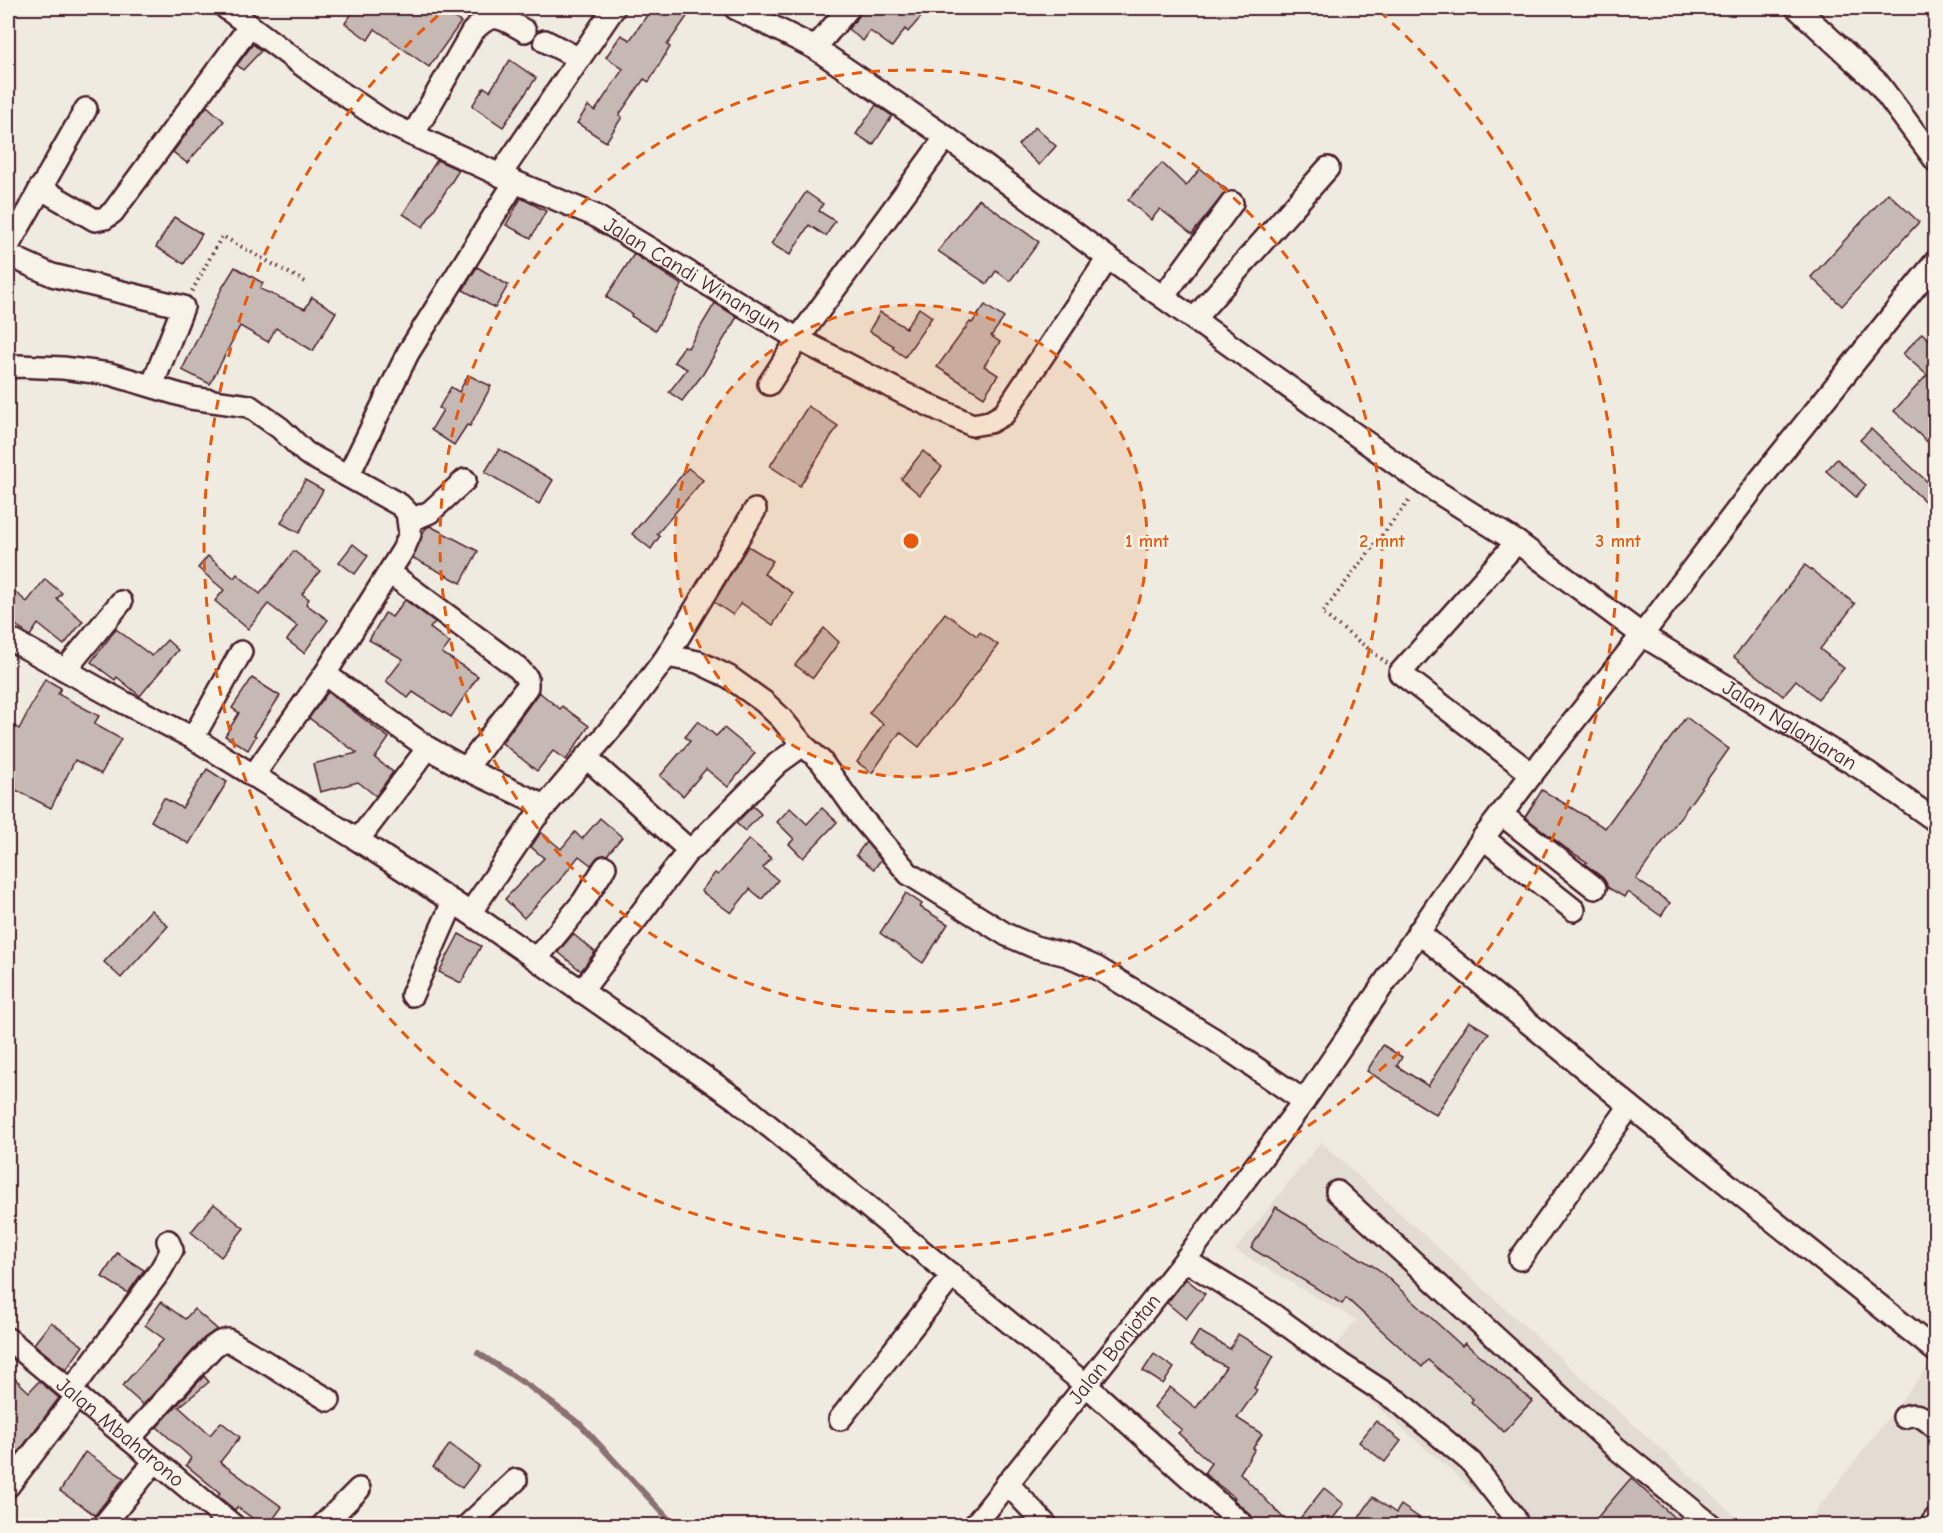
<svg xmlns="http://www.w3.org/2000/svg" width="1943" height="1533" viewBox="0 0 1943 1533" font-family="'Comic Neue',sans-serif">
  <rect width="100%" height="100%" fill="#f0ebe0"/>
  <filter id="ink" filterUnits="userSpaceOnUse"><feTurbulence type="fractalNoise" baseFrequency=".0167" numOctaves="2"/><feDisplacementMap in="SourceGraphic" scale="12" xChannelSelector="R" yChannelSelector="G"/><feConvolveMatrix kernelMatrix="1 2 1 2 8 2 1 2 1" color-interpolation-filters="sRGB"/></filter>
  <g filter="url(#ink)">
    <g fill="#e3dcd2">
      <polygon points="1321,1142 1745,1525 1514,1525 1324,1361 1356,1320 1235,1250"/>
      <polygon points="1935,1357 1935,1525 1805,1525"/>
    </g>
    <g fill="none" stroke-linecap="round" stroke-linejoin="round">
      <polyline stroke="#8b6f72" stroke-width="6" points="478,1353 530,1387 581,1425 675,1526"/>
    </g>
    <g fill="#c6b8b3" stroke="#4a1f2b" stroke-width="1.5">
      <polygon points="356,8 438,8 461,22 429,67 375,29 368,40 345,23"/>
      <polygon points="652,8 693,8 667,45 670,47 649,82 644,79 619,115 622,117 606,142 577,123 588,106 595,111 623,69 606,57 621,35 630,40"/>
      <polygon points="861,8 929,8 908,32 905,29 892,47 870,31 863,41 848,29 859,16"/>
      <polygon points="253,44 261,51 243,70 237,65"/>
      <polygon points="510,60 536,78 503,127 472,106 484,87 490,91"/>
      <polygon points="876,105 892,116 873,145 856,134"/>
      <polygon points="207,106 224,121 187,163 173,152"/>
      <polygon points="1035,127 1056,146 1039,165 1018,145"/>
      <polygon points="437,160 459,170 423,227 403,214"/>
      <polygon points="1162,163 1186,186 1200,169 1227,190 1192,234 1160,209 1151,220 1128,200"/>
      <polygon points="806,192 823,204 819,211 835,221 826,236 809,225 790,255 771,244"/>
      <polygon points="1888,193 1919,222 1842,306 1811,277"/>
      <polygon points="521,198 546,211 531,238 506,225"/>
      <polygon points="979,199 1039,242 1010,281 996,271 987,284 938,251"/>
      <polygon points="174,217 202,234 184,264 156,247"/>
      <polygon points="634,254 682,285 655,331 631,316 632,314 606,297"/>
      <polygon points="235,267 263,283 260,289 305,309 312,297 336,312 313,351 276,328 268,342 240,326 210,384 182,370 222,288"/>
      <polygon points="477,267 508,285 495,308 463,290"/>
      <polygon points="715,303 737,317 703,374 682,401 669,392 687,369 674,362 684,346 688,348"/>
      <polygon points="985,305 1004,318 991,336 1000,342 984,366 998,375 984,397 937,367 970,322 972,323"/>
      <polygon points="919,308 932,317 905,357 892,348 894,346 869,331 880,312 906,328"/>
      <polygon points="1922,333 1935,345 1935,449 1894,411 1927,375 1903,354"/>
      <polygon points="468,375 491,386 470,426 467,425 454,445 431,430 443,410 439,408 451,387 459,392"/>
      <polygon points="808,406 838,426 800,486 770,466"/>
      <polygon points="1871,429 1935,489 1935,511 1860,440"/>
      <polygon points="499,449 553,480 539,504 485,472"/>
      <polygon points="923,451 942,467 920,495 901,479"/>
      <polygon points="1837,459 1866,485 1856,497 1826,471"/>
      <polygon points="688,468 703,480 657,534 660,536 651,549 632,534"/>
      <polygon points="305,480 323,490 299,533 281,523"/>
      <polygon points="430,526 478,551 461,583 413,558 422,534 426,528"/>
      <polygon points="353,544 368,556 355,574 339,562"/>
      <polygon points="748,546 773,561 764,574 793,593 773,625 741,603 733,615 714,602"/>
      <polygon points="294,551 320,571 302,594 309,599 306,604 328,620 304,653 287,640 297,626 268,604 248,629 215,601 224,590 198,568 208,556 234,578 237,574 260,594"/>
      <polygon points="1805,565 1855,604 1820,649 1844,668 1818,699 1796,680 1783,696 1734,657"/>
      <polygon points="45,579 62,593 57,599 83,621 64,645 38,624 30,636 8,619 8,586 27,602"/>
      <polygon points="405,600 435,622 430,628 450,643 442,653 478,676 451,717 413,692 408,698 386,681 403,659 369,640 385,613 392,617"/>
      <polygon points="945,613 977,636 980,632 998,645 919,747 900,732 872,773 857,762 883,724 869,713"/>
      <polygon points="824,628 839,642 813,678 795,665"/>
      <polygon points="116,629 152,656 167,640 178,650 140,696 117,677 115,680 91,662"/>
      <polygon points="252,678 280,696 254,735 256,736 248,750 225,736 239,713 232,708"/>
      <polygon points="45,679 61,688 58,694 99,716 94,724 121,739 101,774 75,760 51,808 8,786 8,722 19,729"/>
      <polygon points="328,692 389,738 375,758 393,772 376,796 358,782 320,792 313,764 357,753 309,718"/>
      <polygon points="539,692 560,709 562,706 589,726 566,760 553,751 537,771 502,743"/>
      <polygon points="1686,717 1729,749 1636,879 1670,903 1661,916 1627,892 1624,897 1607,887 1603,878 1585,864 1587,862 1567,849 1525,817 1542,790 1605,828"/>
      <polygon points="698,721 716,736 724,728 755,753 728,787 706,769 683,796 660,776 690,741 685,737"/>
      <polygon points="207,769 227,782 189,844 151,821 164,798 182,808"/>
      <polygon points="753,806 761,814 745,831 736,823"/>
      <polygon points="790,808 807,824 822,808 837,822 803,858 789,844 794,839 777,822"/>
      <polygon points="600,818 622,837 607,855 599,856 591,865 579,856 559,881 524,918 505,899 544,858 531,847 541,832 561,849 575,832 582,839"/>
      <polygon points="749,839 771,858 763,868 778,880 762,899 750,889 731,913 701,891 715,873 718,875"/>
      <polygon points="866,842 881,860 874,869 856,855"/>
      <polygon points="906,893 922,904 920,907 948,924 923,963 880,933"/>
      <polygon points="151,910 168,926 121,978 104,962"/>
      <polygon points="459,934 481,946 461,983 439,972"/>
      <polygon points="573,934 595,952 581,971 558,952"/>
      <polygon points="1469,1021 1489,1033 1436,1115 1367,1071 1383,1045 1402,1057 1397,1066 1428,1086"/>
      <polygon points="214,1204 244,1228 221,1257 191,1232"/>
      <polygon points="1276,1207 1378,1269 1462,1346 1465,1343 1532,1401 1504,1432 1471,1402 1473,1399 1428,1360 1422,1367 1346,1298 1342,1304 1251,1248"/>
      <polygon points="117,1253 144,1270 128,1293 102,1277"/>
      <polygon points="1186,1279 1205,1294 1186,1319 1167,1303"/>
      <polygon points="161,1302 185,1319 194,1309 217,1329 204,1338 143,1405 122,1386 164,1339 145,1325"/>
      <polygon points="51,1322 83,1346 66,1370 34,1344"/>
      <polygon points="1199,1331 1230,1349 1238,1334 1274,1356 1254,1388 1257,1390 1237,1418 1262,1434 1253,1448 1255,1449 1240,1473 1291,1526 1256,1526 1252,1516 1233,1499 1235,1498 1204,1473 1211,1463 1178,1433 1182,1430 1154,1407 1170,1387 1196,1408 1226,1367 1190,1346"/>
      <polygon points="1154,1354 1174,1368 1163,1384 1143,1371"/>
      <polygon points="8,1372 29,1392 39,1381 59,1398 8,1466"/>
      <polygon points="204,1376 209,1382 179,1407 210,1435 221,1422 240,1437 220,1462 282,1507 268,1526 263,1526 237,1507 235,1510 218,1496 220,1493 186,1465 191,1458 157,1427"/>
      <polygon points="1376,1421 1401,1441 1385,1462 1359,1442"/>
      <polygon points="450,1444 479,1466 462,1488 433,1467"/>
      <polygon points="85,1452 124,1478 95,1515 60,1491"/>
      <polygon points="1631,1478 1683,1526 1590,1526"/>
      <polygon points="1324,1488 1344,1504 1327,1526 1294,1526"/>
      <polygon points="1373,1497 1396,1513 1401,1505 1431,1526 1367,1526 1358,1519"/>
    </g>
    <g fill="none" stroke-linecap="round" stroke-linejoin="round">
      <g stroke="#4a1f2b" stroke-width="26">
        <g id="minor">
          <path id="s1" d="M 226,8 L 321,79 L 385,122 L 515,182 L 594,215 L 798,339 L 903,393 L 972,425 L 990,422 L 1004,414 L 1108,258"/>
          <polyline points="735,8 815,48"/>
          <path id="s2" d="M 849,8 L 815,48 L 946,137 L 1108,258 L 1423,483 L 1517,542 L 1642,635 L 1867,772 L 1936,821"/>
          <polyline points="1797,8 1878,83 1936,161"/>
          <polyline points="545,41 578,58"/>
          <path d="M 413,135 L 472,32 C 494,9 501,18 525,31"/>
          <polyline points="500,175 614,8"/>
          <polyline points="40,188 95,220 105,218 113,212 250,26"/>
          <polyline points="8,246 86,109"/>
          <polyline points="8,255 52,275 183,307 152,386"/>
          <polyline points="1163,297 1232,203"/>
          <polyline points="1194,319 1328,168"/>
          <polyline points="8,368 18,366 63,368 110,374 191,398 249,406 280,428 306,453 400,505 407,512 410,534 403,550 325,674 253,776"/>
          <polyline points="769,384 798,339 946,137"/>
          <polyline points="348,476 408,353 515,182"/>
          <polyline points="409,521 430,512 465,480"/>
          <polyline points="1517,542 1400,673 1532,774"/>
          <polyline points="390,573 518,668 527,678 527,687 466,769"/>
          <polyline points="8,638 121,701 193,738 358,840 470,913 736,1099 1087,1386 1244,1526"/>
          <polyline points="667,656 698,662 729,677 764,702 781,718 803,745 821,761 860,816 909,874 1007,935 1035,947 1067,955 1097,968 1212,1038 1304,1101"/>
          <polyline points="65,670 121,602"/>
          <polyline points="325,674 428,748 466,769 545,806"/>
          <polyline points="193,738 241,652"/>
          <polyline points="586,757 689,850 695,846 778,763 803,745"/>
          <polyline points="1501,814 1595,888"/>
          <polyline points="1483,838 1574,910"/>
          <polyline points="358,840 428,748"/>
          <polyline points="470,913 535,818 620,718 667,656 755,510"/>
          <polyline points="1418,932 1630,1106 1936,1351"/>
          <polyline points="536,959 583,902 605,867"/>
          <polyline points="581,992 689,850"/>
          <polyline points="412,995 453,902"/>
          <polyline points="1337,1192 1616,1448 1712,1526"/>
          <polyline points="1520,1259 1630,1106"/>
          <polyline points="1185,1260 1272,1314 1342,1365 1399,1402 1471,1462 1514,1517 1518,1526"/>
          <path id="s3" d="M 8,1339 L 234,1526"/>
          <polyline points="71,1391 160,1271 172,1250 168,1241"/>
          <path d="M 1904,1417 C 1919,1411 1925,1419 1936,1428"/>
          <polyline points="840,1419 953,1275"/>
          <polyline points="129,1439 213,1347 220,1342 228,1340 329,1400"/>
          <polyline points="1007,1483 1047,1526"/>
          <polyline points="8,1486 77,1396"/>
          <polyline points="103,1526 155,1461"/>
          <polyline points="322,1526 359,1489"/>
          <polyline points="467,1526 516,1480"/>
          <path id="s4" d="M 974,1526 L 1185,1260 L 1304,1101 L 1483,838 L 1532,774 L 1642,635 L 1759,481 L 1936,261"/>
          <polyline points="1930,1526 1936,1518"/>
        </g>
      </g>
      <g stroke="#4a1f2b" stroke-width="4" stroke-dasharray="1.5 4.5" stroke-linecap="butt">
        <polyline points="192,291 222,236 309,284"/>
        <polyline points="1387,663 1322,613 1411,498"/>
      </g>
      <use href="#minor" stroke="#f7f3e8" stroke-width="21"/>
    </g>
  </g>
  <circle cx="911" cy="541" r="236" fill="#e8590c" fill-opacity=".12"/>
  <g fill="none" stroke="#e8590c" stroke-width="3" stroke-dasharray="10 8">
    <circle cx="911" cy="541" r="236"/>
    <circle cx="911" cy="541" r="471"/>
    <path d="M1379 11A707 707 0 1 1 443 11"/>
  </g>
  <g text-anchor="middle" stroke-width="5" stroke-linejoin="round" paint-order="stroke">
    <g font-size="21" fill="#4a1f2b" stroke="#f7f3e8">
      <text dy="7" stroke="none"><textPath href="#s1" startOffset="540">Jalan Candi Winangun</textPath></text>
      <text dy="7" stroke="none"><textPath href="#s2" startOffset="1240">Jalan Nglanjaran</textPath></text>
      <text dy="7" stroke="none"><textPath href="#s4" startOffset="226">Jalan Bonjotan</textPath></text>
      <text dy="7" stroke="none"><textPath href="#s3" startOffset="146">Jalan Mbahdrono</textPath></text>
    </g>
  </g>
  <circle cx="911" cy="541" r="9" fill="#e8590c" stroke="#f7f3e8" stroke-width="3"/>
  <g font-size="18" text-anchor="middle" font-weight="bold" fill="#e8590c" stroke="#f7f3e8" stroke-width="5" stroke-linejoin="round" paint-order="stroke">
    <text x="1147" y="547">1 mnt</text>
    <text x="1382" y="547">2 mnt</text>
    <text x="1618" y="547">3 mnt</text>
  </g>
  <rect width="1943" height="1533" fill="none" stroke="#f7f3e8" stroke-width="30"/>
  <rect x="15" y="15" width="1913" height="1503" fill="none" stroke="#4a1f2b" stroke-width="2" filter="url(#ink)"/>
</svg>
